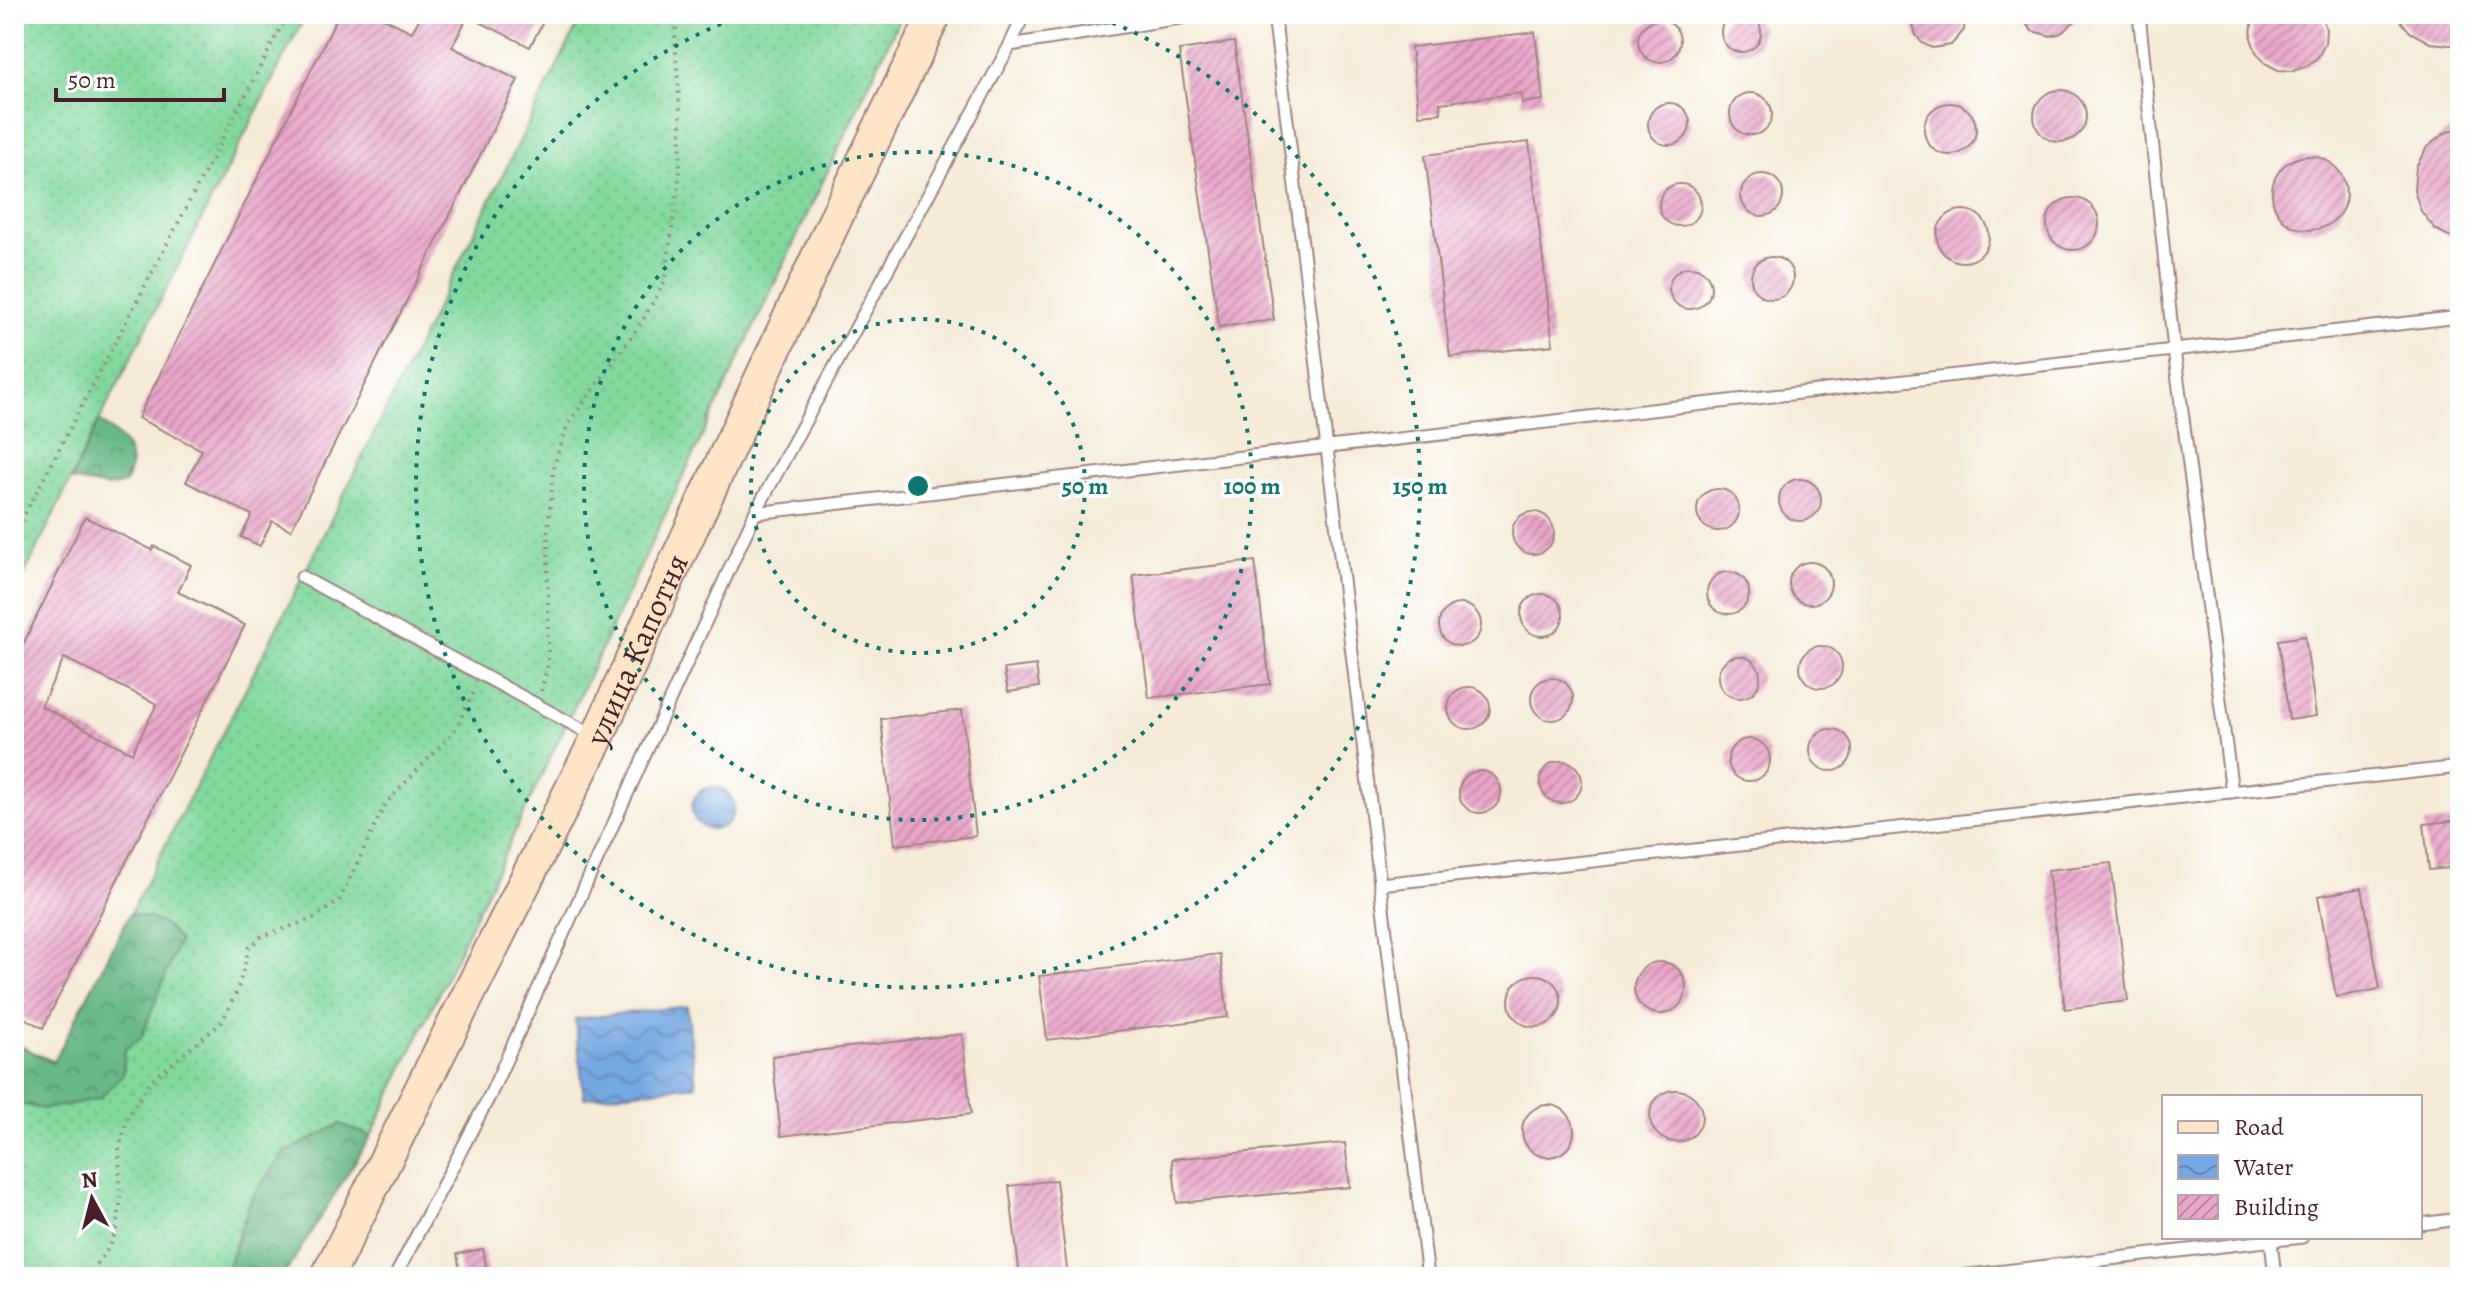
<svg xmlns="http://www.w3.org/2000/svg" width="2474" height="1291" viewBox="0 0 2474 1291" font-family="Alegreya,serif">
  <defs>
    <pattern id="grass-dots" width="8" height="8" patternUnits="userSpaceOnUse" patternTransform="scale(2)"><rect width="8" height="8" fill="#81d89c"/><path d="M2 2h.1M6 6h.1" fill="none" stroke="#71b987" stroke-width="1.8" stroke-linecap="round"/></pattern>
    <pattern id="forest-crowns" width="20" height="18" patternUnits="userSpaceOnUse" patternTransform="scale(2)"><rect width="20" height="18" fill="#68b884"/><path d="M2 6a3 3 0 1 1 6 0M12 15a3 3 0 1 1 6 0" fill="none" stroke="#58956c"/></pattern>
    <pattern id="water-waves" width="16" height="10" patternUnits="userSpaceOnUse" patternTransform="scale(2)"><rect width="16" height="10" fill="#75a8e1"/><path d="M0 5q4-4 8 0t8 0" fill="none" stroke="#6288b7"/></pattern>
    <pattern id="building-hatch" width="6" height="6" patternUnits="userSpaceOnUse" patternTransform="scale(2)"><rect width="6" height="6" fill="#e8a5c9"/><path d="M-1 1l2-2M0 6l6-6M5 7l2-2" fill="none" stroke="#be86a3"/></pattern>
  </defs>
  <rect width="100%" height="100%" fill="#fff"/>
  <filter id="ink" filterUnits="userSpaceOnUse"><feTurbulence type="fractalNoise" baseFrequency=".0125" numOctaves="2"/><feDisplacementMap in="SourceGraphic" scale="16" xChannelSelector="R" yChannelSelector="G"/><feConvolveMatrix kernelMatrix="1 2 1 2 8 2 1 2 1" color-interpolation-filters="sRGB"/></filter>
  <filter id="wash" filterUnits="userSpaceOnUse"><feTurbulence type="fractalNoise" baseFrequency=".006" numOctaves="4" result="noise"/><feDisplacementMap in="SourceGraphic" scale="32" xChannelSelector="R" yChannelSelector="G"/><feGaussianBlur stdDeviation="1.8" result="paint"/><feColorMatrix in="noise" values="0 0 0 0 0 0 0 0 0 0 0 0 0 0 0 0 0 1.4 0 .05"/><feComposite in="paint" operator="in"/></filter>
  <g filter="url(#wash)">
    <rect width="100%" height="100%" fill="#f5ebd7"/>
    <g fill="url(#grass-dots)" stroke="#667c64" stroke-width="2">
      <polygon points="14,14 306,14 99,421 14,596"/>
      <polygon points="583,14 902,14 371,1136 340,1124 252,1197 224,1277 14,1277 14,1043 54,1062 285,612"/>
    </g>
    <g fill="url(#forest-crowns)" stroke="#596c58" stroke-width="2">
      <path d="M 99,421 C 122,437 140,454 125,483 L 109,487 L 71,480 Z"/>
      <path d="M 130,914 C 153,918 165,921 179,941 L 141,1038 L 125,1049 L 123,1074 L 99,1099 L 43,1109 L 14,1103 L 14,1043 L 53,1063 Z"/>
      <polygon points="340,1124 371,1136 283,1277 224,1277 252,1197 283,1154"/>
    </g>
    <g fill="url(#water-waves)" stroke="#606486" stroke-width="2">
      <circle cx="713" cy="808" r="21"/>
      <polygon points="687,1006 696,1085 584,1098 575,1019"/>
    </g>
    <g id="blocks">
      <g fill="url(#building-hatch)" fill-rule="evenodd">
        <circle cx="1741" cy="32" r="20"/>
        <polygon points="339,14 375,14 412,32 422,14 547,14 530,47 468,16 452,47 518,80 291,530 272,521 260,546 241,537 252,515 186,482 202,450 138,418"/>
        <polygon points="1914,14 1965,14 1964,30 1951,45 1932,48 1922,43 1916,35 1913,25"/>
        <polygon points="2018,14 2083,14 2061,33 2051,36 2032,31"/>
        <polygon points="2257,14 2321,14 2326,29 2325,44 2318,57 2307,66 2293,71 2278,70 2265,63 2256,52 2251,38 2252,24"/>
        <polygon points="2395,14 2460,14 2460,46 2430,43 2410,32"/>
        <circle cx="1659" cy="41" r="21"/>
        <polygon points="1535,32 1543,100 1522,103 1521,93 1440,103 1441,113 1419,115 1411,47"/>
        <polygon points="1234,42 1274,320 1219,327 1179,50"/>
        <circle cx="2060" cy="116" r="26"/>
        <circle cx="1751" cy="114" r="21"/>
        <circle cx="1669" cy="124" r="21"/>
        <circle cx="1950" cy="129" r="26"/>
        <polygon points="2460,128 2460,242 2435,229 2421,211 2414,190 2416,167 2427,147 2445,133"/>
        <polygon points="1529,142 1553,345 1450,357 1425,155"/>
        <circle cx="2309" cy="193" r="37"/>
        <circle cx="1762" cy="195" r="21"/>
        <circle cx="1680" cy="205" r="21"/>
        <circle cx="2073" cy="224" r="26"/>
        <circle cx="1963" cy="236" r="26"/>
        <circle cx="1772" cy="278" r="21"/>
        <circle cx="1690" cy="288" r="21"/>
        <circle cx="1800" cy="500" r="21"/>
        <circle cx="1718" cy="510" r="21"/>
        <circle cx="1533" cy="533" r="21"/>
        <path d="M 85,517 L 152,550 L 154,546 L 191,565 L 178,592 L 245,625 L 43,1028 L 14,1013 L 14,663 ZM 64,658 L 157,704 L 132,753 L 41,706 Z"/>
        <polygon points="1255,561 1270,684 1149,698 1133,575"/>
        <circle cx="1810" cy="583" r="21"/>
        <circle cx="1728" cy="593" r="21"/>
        <circle cx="1542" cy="615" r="21"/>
        <circle cx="1460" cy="625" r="21"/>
        <polygon points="2305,636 2316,716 2289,720 2278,640"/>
        <circle cx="1821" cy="667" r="21"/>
        <circle cx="1739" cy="677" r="21"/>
        <polygon points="1036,665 1039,687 1008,692 1004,669"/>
        <circle cx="1552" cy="699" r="21"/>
        <circle cx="1469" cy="708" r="21"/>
        <polygon points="962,710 976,836 895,845 881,719"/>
        <circle cx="1831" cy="750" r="21"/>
        <circle cx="1749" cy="760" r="21"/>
        <circle cx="1561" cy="782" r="21"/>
        <circle cx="1480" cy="792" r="21"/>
        <polygon points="2460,820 2460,867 2429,870 2424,824"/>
        <polygon points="2111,863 2128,1001 2065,1009 2048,870"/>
        <polygon points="2362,888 2380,989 2336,997 2318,896"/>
        <polygon points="1220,954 1228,1017 1047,1040 1039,976"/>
        <circle cx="1660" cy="988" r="26"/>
        <circle cx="1535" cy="1001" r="26"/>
        <polygon points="962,1034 971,1114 781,1136 772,1056"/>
        <circle cx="1676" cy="1116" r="26"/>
        <circle cx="1548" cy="1131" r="26"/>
        <polygon points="1345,1143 1350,1187 1177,1203 1172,1159"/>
        <polygon points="1056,1180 1068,1277 1020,1277 1009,1186"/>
        <polygon points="483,1249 488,1277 461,1277 457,1254"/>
      </g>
    </g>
  </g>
  <g filter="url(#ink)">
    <use href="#blocks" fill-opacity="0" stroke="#a08581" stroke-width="2"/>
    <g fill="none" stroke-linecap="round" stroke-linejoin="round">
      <g stroke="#a08581" stroke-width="15">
        <g id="service">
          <polyline points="1024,14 1010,45 755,513 2460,317"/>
          <polyline points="1274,14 1428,1277"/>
          <polyline points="2139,14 2174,350 2232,792"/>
          <polyline points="1010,45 1205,14"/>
          <polyline points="302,577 596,737"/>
          <polyline points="1380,884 2460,767"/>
          <polyline points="2420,1224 2460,1219"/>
          <polyline points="2271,1241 2275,1277"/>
          <polyline points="395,1277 490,1095 755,513"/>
          <polyline points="1952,1277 2302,1237"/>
        </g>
      </g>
      <g stroke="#a08581" stroke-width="36">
        <g id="secondary">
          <path id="s1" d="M 327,1277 L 597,738 L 672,570 L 839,211 L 935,14"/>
        </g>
      </g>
      <g stroke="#a08581" stroke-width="4" stroke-dasharray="2 6" stroke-linecap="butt">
        <polyline points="14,535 288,14"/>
        <polyline points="541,691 548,665 548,530 554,466 567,426 641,323 665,281 680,171 681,126 675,37 677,14"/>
        <polyline points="87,1277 110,1246 117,1228 120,1207 119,1148 129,1114 150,1082 222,1022 238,989 249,948 261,937 314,918 339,901 386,803 454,732 476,687"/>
      </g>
      <use href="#service" stroke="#fff" stroke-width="11"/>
      <use href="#secondary" stroke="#fee5c5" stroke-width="32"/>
    </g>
  </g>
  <g fill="none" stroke="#0f766e" stroke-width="4" stroke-dasharray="4 8">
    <circle cx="918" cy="486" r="167"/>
    <circle cx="918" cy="486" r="334"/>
    <path d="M1090 14A502 502 0 1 1 746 14"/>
  </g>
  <g text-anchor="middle" stroke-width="7" stroke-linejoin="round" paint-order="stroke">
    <g font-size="32" fill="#4a1f2b" stroke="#fff">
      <text dy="11" stroke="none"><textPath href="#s1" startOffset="700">улица Капотня</textPath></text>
    </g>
  </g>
  <circle cx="918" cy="486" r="12" fill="#0f766e" stroke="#fff" stroke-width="4"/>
  <g font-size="24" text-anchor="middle" font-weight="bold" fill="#0f766e" stroke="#fff" stroke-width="7" stroke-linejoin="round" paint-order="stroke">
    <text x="1085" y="494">50 m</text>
    <text x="1252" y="494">100 m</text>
    <text x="1420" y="494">150 m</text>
  </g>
  <rect width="2474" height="1291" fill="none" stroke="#fff" stroke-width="48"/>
  <rect x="2162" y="1095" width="260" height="144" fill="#ffffff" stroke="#b7a5aa" stroke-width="2"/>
  <rect x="2178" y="1121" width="40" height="12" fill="#fee5c5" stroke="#b7a5aa" stroke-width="2"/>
  <text x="2234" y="1135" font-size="24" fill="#4a1f2b">Road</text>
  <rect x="2178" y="1155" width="40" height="24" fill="url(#water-waves)" stroke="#b7a5aa" stroke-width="2"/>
  <text x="2234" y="1175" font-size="24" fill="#4a1f2b">Water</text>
  <rect x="2178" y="1195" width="40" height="24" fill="url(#building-hatch)" stroke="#b7a5aa" stroke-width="2"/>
  <text x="2234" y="1215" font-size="24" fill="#4a1f2b">Building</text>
  <g transform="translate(92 1199) rotate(353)" stroke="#ffffff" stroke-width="6" paint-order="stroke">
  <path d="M0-6L14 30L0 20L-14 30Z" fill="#4a1f2b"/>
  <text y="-12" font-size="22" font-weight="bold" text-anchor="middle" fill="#4a1f2b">N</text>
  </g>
  <path d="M56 88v12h168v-12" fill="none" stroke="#4a1f2b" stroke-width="4"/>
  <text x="68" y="88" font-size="24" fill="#4a1f2b" stroke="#ffffff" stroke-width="6" paint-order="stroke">50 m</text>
</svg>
